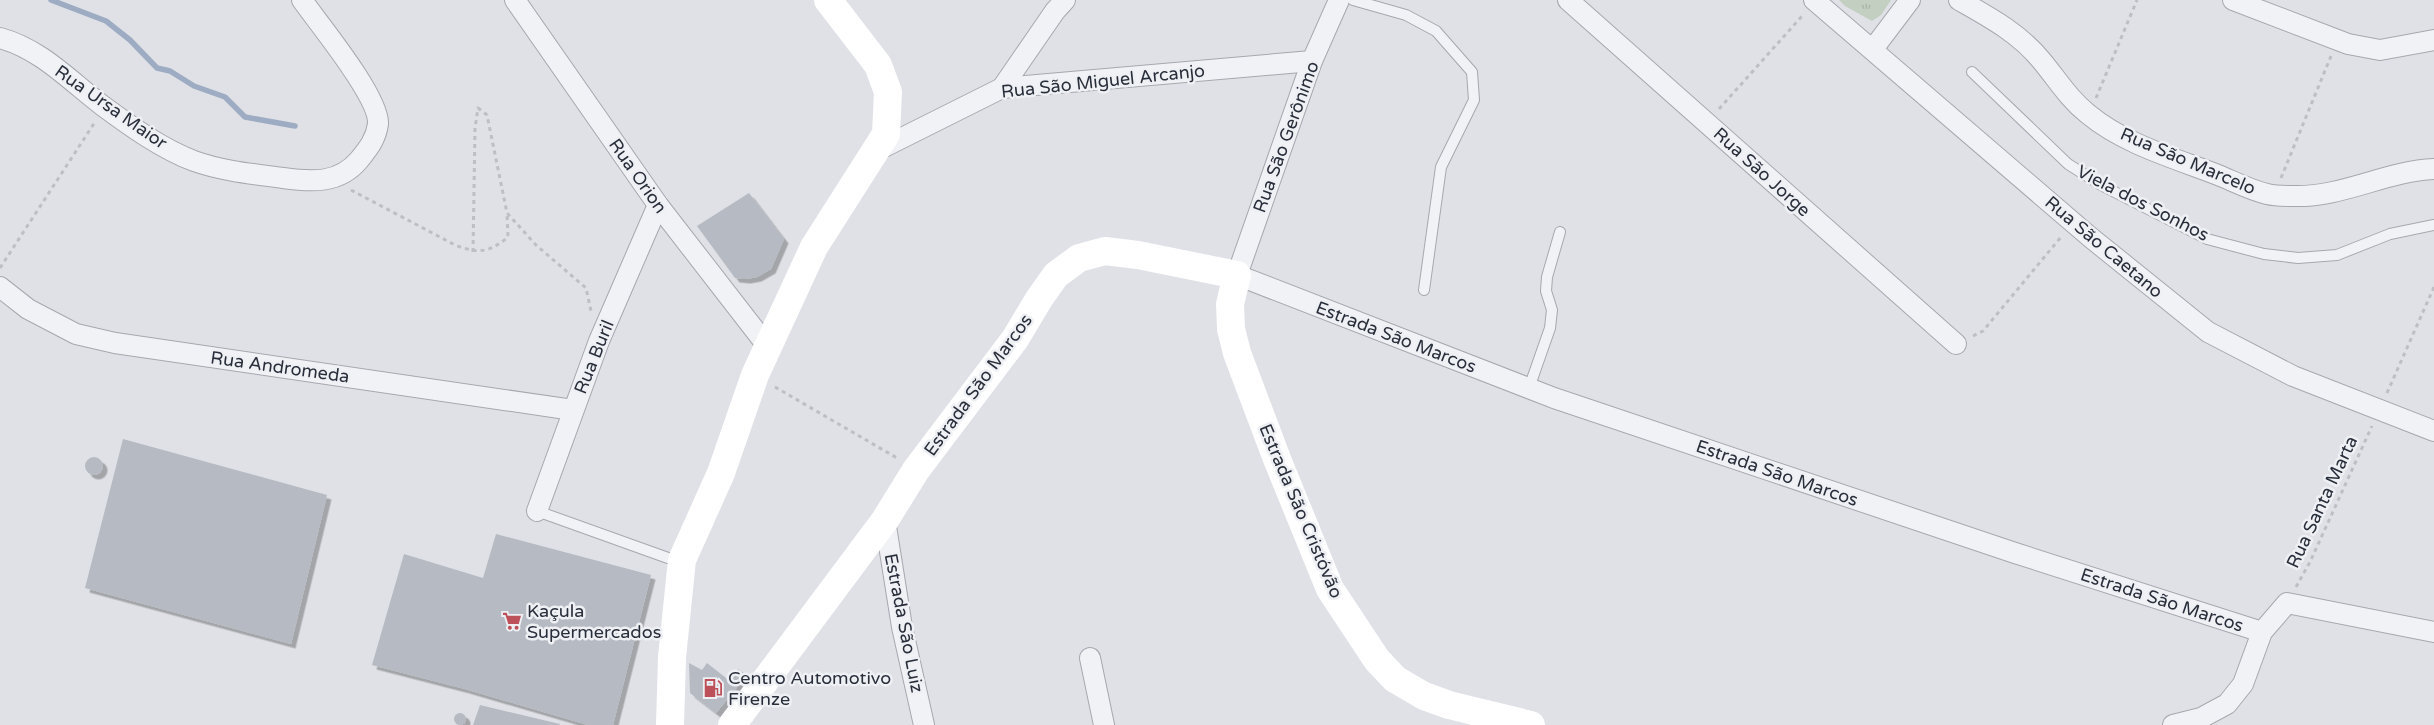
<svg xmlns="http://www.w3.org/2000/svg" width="2434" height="725" viewBox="0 0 2434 725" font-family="'Varela Round',sans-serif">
  <defs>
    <pattern id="park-tufts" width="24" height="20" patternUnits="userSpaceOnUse" patternTransform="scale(1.25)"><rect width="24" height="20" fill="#c3cfc1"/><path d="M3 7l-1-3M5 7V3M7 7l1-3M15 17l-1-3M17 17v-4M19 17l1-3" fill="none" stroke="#a8b2a7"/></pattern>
    <filter id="shadow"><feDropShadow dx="4.5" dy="4.5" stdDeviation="0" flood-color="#0004"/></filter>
  </defs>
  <rect width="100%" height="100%" fill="#dfe1e6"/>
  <polygon fill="url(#park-tufts)" points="1839,0 1891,0 1881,15 1872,21 1845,6"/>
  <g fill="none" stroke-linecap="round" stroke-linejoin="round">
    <polyline stroke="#9dacc2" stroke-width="5.5" points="51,0 106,21 130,40 157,68 170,71 194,86 225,97 245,117 295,126"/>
  </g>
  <g fill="#b6bac2" filter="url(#shadow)">
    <polygon points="749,193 784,239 771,269 757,277 746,279 735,278 697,226"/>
    <polygon points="123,439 327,495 291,644 85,588"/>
    <circle cx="94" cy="466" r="9"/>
    <polygon points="496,534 651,575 613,725 588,725 465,689 372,665 404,554 483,578"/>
    <polygon points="689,663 702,670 707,663 731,682 738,669 747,675 716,713 690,693"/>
    <polygon points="480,705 560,724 560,725 473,725"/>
    <circle cx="460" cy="719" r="6"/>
  </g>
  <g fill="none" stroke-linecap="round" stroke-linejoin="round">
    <g stroke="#a5a8af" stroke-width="12">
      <g id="lane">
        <polyline points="1353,0 1406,15 1436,31 1472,72 1474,100 1441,167 1424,290"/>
        <polyline points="1972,72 2068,164 2101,185 2207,239 2264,254 2298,258 2337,255 2390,234 2434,225"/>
        <polyline points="1529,388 1550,328 1552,310 1546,291 1547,277 1560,232"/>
        <polyline points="537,511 668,558"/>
      </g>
    </g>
    <g stroke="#a5a8af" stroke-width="22">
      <g id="street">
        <polyline points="515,0 658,205 768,347"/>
        <polyline points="1339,0 1312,61 1237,275 1554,398 2015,553 2262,632"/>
        <polyline points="1568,0 1956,344"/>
        <polyline points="1814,0 2090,237 2208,332 2293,376 2434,431"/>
        <path d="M 1959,0 C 1989,17 2019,33 2041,60 C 2057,79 2068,98 2088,114 C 2124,144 2174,158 2218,175 C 2233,181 2250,190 2267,194 C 2275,196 2285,196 2293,196 C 2341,198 2386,171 2434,169"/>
        <polyline points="2233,0 2348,44 2380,50 2434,40"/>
        <path d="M 0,38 C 41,49 70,81 103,106 C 130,126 162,149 194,161 C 222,171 253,174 283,178 C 311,182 339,184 359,160 C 368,149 376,139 378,124 C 380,98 319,24 302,0"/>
        <polyline points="1873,49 1910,0"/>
        <polyline points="1002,88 1055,11 1065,0"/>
        <polyline points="876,151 1002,88 1312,61"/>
        <polyline points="0,287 28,309 76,334 115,343 573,410"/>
        <polyline points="537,511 599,341 658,205"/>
        <polyline points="885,520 902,627 924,725"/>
        <polyline points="1090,658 1104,725"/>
        <polyline points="2173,725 2201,718 2227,704 2243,684 2262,632 2287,603 2434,632"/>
      </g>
    </g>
    <g stroke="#bdbfc5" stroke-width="3" stroke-dasharray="4 4" stroke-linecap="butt">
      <polyline points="2096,98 2137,0"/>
      <polyline points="1719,109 1803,15"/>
      <polyline points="2281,178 2331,56"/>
      <path d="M 351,190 L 455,245 C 478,254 489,253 508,237 L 507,214"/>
      <polyline points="473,252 475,128 478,108 487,115 507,213 536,245 586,288 591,311"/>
      <polyline points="0,268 95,122"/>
      <polyline points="1973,336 1983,331 2061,237"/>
      <polyline points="775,387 897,458"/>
      <polyline points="2387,393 2434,287"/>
      <polyline points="2296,587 2310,562 2372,426"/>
    </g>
    <use href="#lane" stroke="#f1f2f5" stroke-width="10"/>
    <use href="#street" stroke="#f1f2f5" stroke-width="20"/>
    <g stroke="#fff" stroke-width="28">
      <polyline points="670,725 672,657 682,560 721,473 755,375 814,247 886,134 888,92 878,65 828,0"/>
      <polyline points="732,725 885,520 916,470 1015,339 1039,299 1056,275 1079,258 1105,251 1138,255 1237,275 1230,304 1231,329 1237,353 1277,459 1330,589 1377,660 1395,679 1424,696 1449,705 1531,725"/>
    </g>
  </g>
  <defs>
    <g id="supermarket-bare" transform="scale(1.5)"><path d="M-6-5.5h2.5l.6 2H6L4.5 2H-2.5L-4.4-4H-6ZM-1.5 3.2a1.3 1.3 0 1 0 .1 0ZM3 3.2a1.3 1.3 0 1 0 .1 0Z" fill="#bd5159" stroke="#eef0f4" stroke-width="2.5" paint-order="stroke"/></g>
    <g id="fuel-bare" transform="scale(1.5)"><path d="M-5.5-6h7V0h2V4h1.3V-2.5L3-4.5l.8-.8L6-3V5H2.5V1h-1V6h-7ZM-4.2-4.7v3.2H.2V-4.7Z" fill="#bd5159" stroke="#eef0f4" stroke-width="2.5" paint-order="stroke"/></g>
  </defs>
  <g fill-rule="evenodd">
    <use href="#supermarket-bare" x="512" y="621"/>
    <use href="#fuel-bare" x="713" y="688"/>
  </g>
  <g text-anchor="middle" stroke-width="5" stroke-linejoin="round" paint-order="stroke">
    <g font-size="18" fill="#292e3b" stroke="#eef0f4">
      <text transform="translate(1103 81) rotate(-6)" y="6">Rua São Miguel Arcanjo</text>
      <text transform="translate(111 107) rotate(35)" y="6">Rua Ursa Maior</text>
      <text transform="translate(1286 137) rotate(-70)" y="6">Rua São Gerônimo</text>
      <text transform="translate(2188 161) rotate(23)" y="6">Rua São Marcelo</text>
      <text transform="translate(1762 172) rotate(42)" y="6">Rua São Jorge</text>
      <text transform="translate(638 176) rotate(55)" y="6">Rua Orion</text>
      <text transform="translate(2143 203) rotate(27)" y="6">Viela dos Sonhos</text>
      <text transform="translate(2104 247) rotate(40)" y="6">Rua São Caetano</text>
      <text transform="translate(1396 337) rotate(21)" y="6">Estrada São Marcos</text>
      <text transform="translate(594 357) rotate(-68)" y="6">Rua Buril</text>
      <text transform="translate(280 367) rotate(8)" y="6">Rua Andromeda</text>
      <text transform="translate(978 385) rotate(-54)" y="6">Estrada São Marcos</text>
      <text transform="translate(1777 473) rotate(19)" y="6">Estrada São Marcos</text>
      <text transform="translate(2322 502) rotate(-65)" y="6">Rua Santa Marta</text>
      <text transform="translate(1301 511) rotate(67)" y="6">Estrada São Cristóvão</text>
      <text transform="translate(2162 600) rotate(18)" y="6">Estrada São Marcos</text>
      <text transform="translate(904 623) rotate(79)" y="6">Estrada São Luiz</text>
    </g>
    <g font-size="18" fill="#292e3b" stroke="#eef0f4" text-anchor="start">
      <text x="527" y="617">Kaçula<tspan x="527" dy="21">Supermercados</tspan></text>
      <text x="728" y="684">Centro Automotivo<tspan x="728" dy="21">Firenze</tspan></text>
    </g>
  </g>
</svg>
